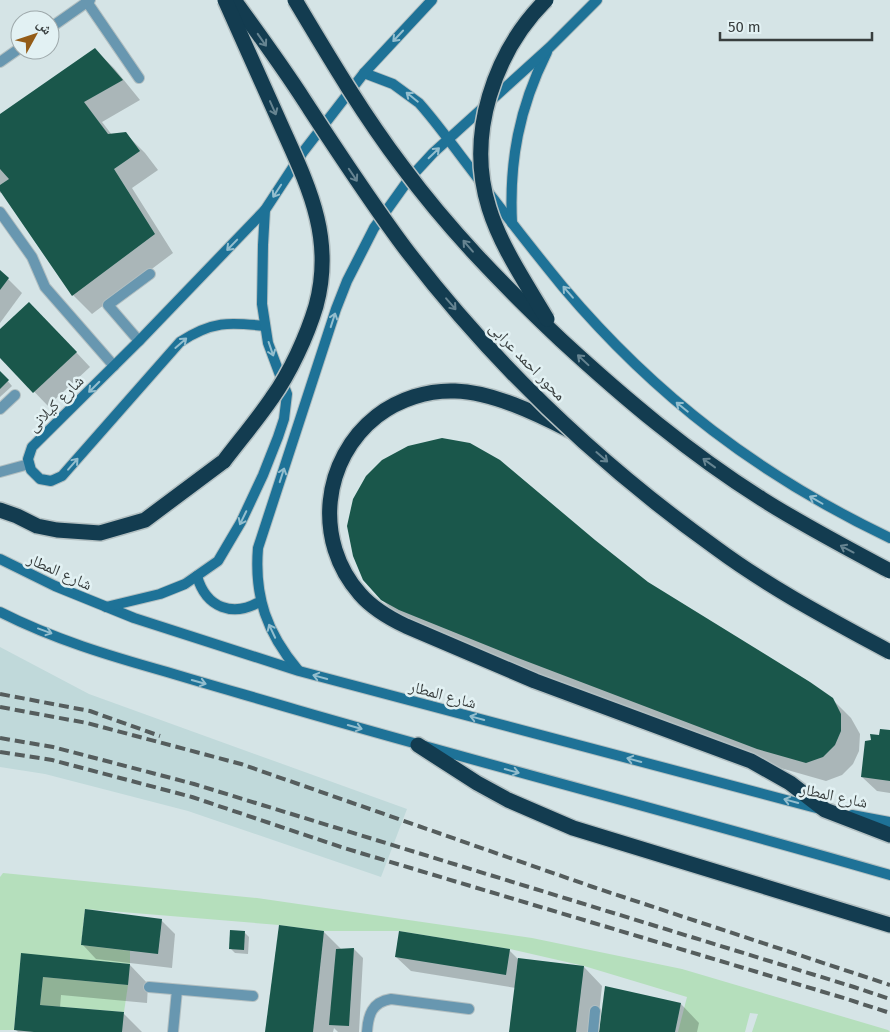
<svg xmlns="http://www.w3.org/2000/svg" width="890" height="1032" viewBox="0 0 890 1032" font-family="'Fira Sans','Noto Naskh Arabic',sans-serif">
  <rect width="100%" height="100%" fill="#d5e4e6"/>
  <polygon fill="#c0d9da" points="0,647 89,694 407,809 381,877 188,811 45,774 0,767"/>
  <g fill="#b5dfbc">
    <polygon points="3,873 257,898 532,938 682,969 888,1030 890,1032 752,1032 758,1014 750,1013 745,1032 678,1032 687,997 584,966 510,949 399,931 324,931 279,925 85,909 81,945 130,951 130,964 21,954 14,1030 0,1030 0,877"/>
    <polygon points="43,977 128,985 124,1012 40,1005"/>
  </g>
  <g fill="#0003">
    <polygon points="95,50 114,68 140,100 102,122 112,135 126,134 145,153 158,170 132,188 173,253 92,314 73,295 2,192 0,193 0,116"/>
    <polygon points="0,271 22,293 0,323"/>
    <polygon points="44,318 90,367 48,406 0,356 0,331"/>
    <polygon points="0,372 12,386 0,397"/>
    <polygon points="594,541 648,583 832,699 851,718 860,734 859,751 853,764 842,775 826,781 777,767 538,677 402,619 382,600"/>
    <polygon points="890,731 890,793 877,791 862,777 880,736"/>
    <polygon points="161,920 175,934 172,968 96,959 82,944"/>
    <polygon points="244,932 249,937 248,954 235,953 231,949"/>
    <polygon points="324,932 342,950 354,949 363,958 359,1032 338,1032 334,1028 333,1032 267,1032"/>
    <polygon points="509,950 518,959 584,967 602,986 597,1032 511,1032 516,988 411,971 396,957"/>
    <polygon points="22,955 130,965 148,984 147,1003 61,995 60,1008 124,1014 142,1032 18,1032 16,1030"/>
    <polygon points="681,1004 699,1023 697,1032 600,1032"/>
  </g>
  <g fill="#1a574b">
    <polygon points="95,48 123,80 84,102 108,134 126,132 140,151 114,169 155,234 72,296 0,191 0,185 9,179 0,169 0,114"/>
    <polygon points="0,270 9,278 0,290"/>
    <polygon points="29,302 77,352 33,393 0,358 0,329"/>
    <polygon points="0,371 9,380 0,389"/>
    <polygon points="442,438 470,443 500,460 595,540 648,582 810,682 833,698 841,714 841,731 835,745 823,757 806,763 757,749 518,658 399,610 381,600 363,580 353,556 347,526 353,499 366,476 382,460 408,446"/>
    <polygon points="880,729 890,730 890,781 861,777 865,741 871,740 870,734 879,735"/>
    <polygon points="85,909 162,919 158,954 81,945"/>
    <polygon points="279,925 324,931 313,1032 265,1032"/>
    <polygon points="230,930 245,931 244,950 229,949"/>
    <polygon points="399,931 510,949 506,975 395,957"/>
    <polygon points="354,948 349,1026 329,1025 336,949"/>
    <polygon points="21,953 130,964 128,985 43,977 40,1005 124,1012 122,1032 34,1032 14,1030"/>
    <polygon points="518,958 584,966 576,1032 509,1032"/>
    <polygon points="605,986 681,1003 675,1032 599,1032"/>
  </g>
  <g fill="none" stroke-linecap="round" stroke-linejoin="round">
    <g stroke="#b2bfc1" stroke-width="12">
      <g id="lane">
        <polyline points="87,2 139,78"/>
        <polyline points="50,28 90,0"/>
        <polyline points="0,62 20,48"/>
        <polyline points="0,212 32,257 45,287 114,366"/>
        <polyline points="139,341 108,305 150,274"/>
        <polyline points="0,409 15,395"/>
        <polyline points="0,472 29,464"/>
        <polyline points="149,987 253,996"/>
        <polyline points="173,1032 177,990"/>
        <path d="M 367,1032 C 368,1015 372,1002 391,999 L 469,1009"/>
        <polyline points="593,1032 595,1011"/>
      </g>
    </g>
    <g stroke="#b2bfc1" stroke-width="12">
      <g id="secondary">
        <path d="M 364,73 L 393,84 L 419,103 C 437,123 453,146 470,168 C 500,208 531,248 563,287 C 656,397 760,476 890,538"/>
        <path d="M 512,223 C 509,161 519,108 547,52"/>
        <path d="M 265,326 C 229,322 212,321 180,342 L 62,476 L 51,481 L 40,479 L 31,470 L 28,459 L 32,447 L 139,341 L 265,210"/>
        <polyline points="0,559 55,586 134,618 299,671 820,809"/>
        <path d="M 197,576 C 206,608 233,618 261,601"/>
        <polyline points="106,607 160,594 185,584 218,561 241,522 263,475 278,437 284,419 287,394 268,343 262,304 263,245 265,210 303,152 364,73 432,0"/>
        <path d="M 0,612 C 53,639 110,656 167,672 C 210,685 253,697 297,710 C 494,767 693,818 890,875"/>
        <path d="M 298,670 C 267,633 254,597 258,548 L 336,309 L 347,281 L 374,228 L 409,179 L 433,153 L 550,47 L 597,0"/>
        <polyline points="852,815 890,822"/>
      </g>
    </g>
    <g stroke="#b2bfc1" stroke-width="18">
      <g id="highway">
        <path d="M 569,430 C 536,413 492,392 455,391 C 428,390 399,399 377,416 C 322,459 313,541 360,594 C 373,609 389,618 406,626 L 535,681 L 751,761 L 790,783 L 825,810 L 890,835"/>
        <polyline points="0,510 17,516 37,526 57,530 100,533 145,520 224,461"/>
        <polyline points="418,745 477,783 508,800 573,828 890,925"/>
      </g>
    </g>
    <use href="#lane" stroke="#6897b0" stroke-width="10"/>
    <use href="#secondary" stroke="#1e7297" stroke-width="10"/>
    <use href="#highway" stroke="#133c50" stroke-width="15"/>
    <g stroke="#555d5d" stroke-width="4" stroke-dasharray="10 5" stroke-linecap="butt">
      <polyline points="0,694 90,711 160,736"/>
      <polyline points="0,707 87,723 241,764 593,887 890,985"/>
      <polyline points="0,738 53,747 194,784 854,987 890,999"/>
      <polyline points="0,752 52,760 192,797 344,848 847,999 890,1013"/>
    </g>
    <g stroke="#b2bfc1" stroke-width="18" stroke-linecap="butt">
      <g id="highway-bridge">
        <path d="M 234,0 C 258,33 282,66 304,100 C 338,152 371,203 408,252 C 495,365 600,465 716,548 C 770,588 831,620 890,652"/>
        <path d="M 295,0 C 329,57 362,113 402,166 C 449,230 504,286 561,340 C 624,398 689,453 762,499 C 803,525 847,548 890,571"/>
        <path d="M 546,0 C 494,52 466,135 489,208 C 501,247 526,283 547,319"/>
        <path d="M 224,461 C 240,440 257,420 272,398 C 290,373 307,336 316,306 C 336,233 304,178 276,114 C 259,76 242,38 225,0"/>
      </g>
    </g>
    <use href="#highway-bridge" stroke="#133c50" stroke-width="15"/>
  </g>
  <defs><path id="oneway-shaft" d="M-6 0H5M1.5-3L5.5 0L1.5 3" fill="none" stroke-width="1.6" stroke-linecap="round" stroke-linejoin="round" transform="scale(1.25)"/></defs>
  <g stroke="#94bece">
    <use href="#oneway-shaft" transform="translate(398 36) rotate(133)"/>
    <use href="#oneway-shaft" transform="translate(412 97) rotate(-141)"/>
    <use href="#oneway-shaft" transform="translate(434 153) rotate(-44)"/>
    <use href="#oneway-shaft" transform="translate(277 191) rotate(123)"/>
    <use href="#oneway-shaft" transform="translate(232 245) rotate(134)"/>
    <use href="#oneway-shaft" transform="translate(568 292) rotate(-131)"/>
    <use href="#oneway-shaft" transform="translate(333 320) rotate(-72)"/>
    <use href="#oneway-shaft" transform="translate(181 343) rotate(-41)"/>
    <use href="#oneway-shaft" transform="translate(271 349) rotate(71)"/>
    <use href="#oneway-shaft" transform="translate(94 387) rotate(135)"/>
    <use href="#oneway-shaft" transform="translate(682 407) rotate(-141)"/>
    <use href="#oneway-shaft" transform="translate(73 464) rotate(-49)"/>
    <use href="#oneway-shaft" transform="translate(282 475) rotate(-72)"/>
    <use href="#oneway-shaft" transform="translate(816 500) rotate(-150)"/>
    <use href="#oneway-shaft" transform="translate(243 518) rotate(116)"/>
    <use href="#oneway-shaft" transform="translate(45 631) rotate(20)"/>
    <use href="#oneway-shaft" transform="translate(272 631) rotate(-115)"/>
    <use href="#oneway-shaft" transform="translate(320 677) rotate(-165)"/>
    <use href="#oneway-shaft" transform="translate(199 682) rotate(16)"/>
    <use href="#oneway-shaft" transform="translate(477 718) rotate(-165)"/>
    <use href="#oneway-shaft" transform="translate(355 727) rotate(16)"/>
    <use href="#oneway-shaft" transform="translate(634 760) rotate(-165)"/>
    <use href="#oneway-shaft" transform="translate(512 771) rotate(15)"/>
    <use href="#oneway-shaft" transform="translate(791 801) rotate(-165)"/>
  </g>
  <g stroke="#668491">
    <use href="#oneway-shaft" transform="translate(262 40) rotate(55)"/>
    <use href="#oneway-shaft" transform="translate(273 108) rotate(66)"/>
    <use href="#oneway-shaft" transform="translate(353 175) rotate(56)"/>
    <use href="#oneway-shaft" transform="translate(468 246) rotate(-131)"/>
    <use href="#oneway-shaft" transform="translate(451 304) rotate(49)"/>
    <use href="#oneway-shaft" transform="translate(583 360) rotate(-137)"/>
    <use href="#oneway-shaft" transform="translate(602 457) rotate(41)"/>
    <use href="#oneway-shaft" transform="translate(709 463) rotate(-144)"/>
    <use href="#oneway-shaft" transform="translate(847 549) rotate(-152)"/>
  </g>
  <g text-anchor="middle" stroke-width="5" stroke-linejoin="round" paint-order="stroke">
    <g font-size="16" fill="#383e3e" stroke="#e2f1f3">
      <text transform="translate(528 361) rotate(46)" y="6">محور احمد عرابى</text>
      <text transform="translate(55 403) rotate(-45)" y="6">شارع كيلانى</text>
      <text transform="translate(60 571) rotate(24)" y="6">شارع المطار</text>
      <text transform="translate(443 694) rotate(15)" y="6">شارع المطار</text>
      <text transform="translate(834 795) rotate(12)" y="6">شارع المطار</text>
    </g>
  </g>
  <g transform="translate(35 35) rotate(50)"><circle r="24" fill="#e2f1f3" stroke="#9ea9ab"/>
  <path d="M0-4L9 19L0 12L-9 19Z" fill="#945c17"/>
  <text y="-8" font-size="14" font-weight="bold" text-anchor="middle" fill="#383e3e">ش</text>
  </g>
  <path d="M720 32v8h152v-8" fill="none" stroke="#383e3e" stroke-width="2.5"/>
  <text x="728" y="32" font-size="15" fill="#383e3e" stroke="#e2f1f3" stroke-width="4" paint-order="stroke">50 m</text>
</svg>
